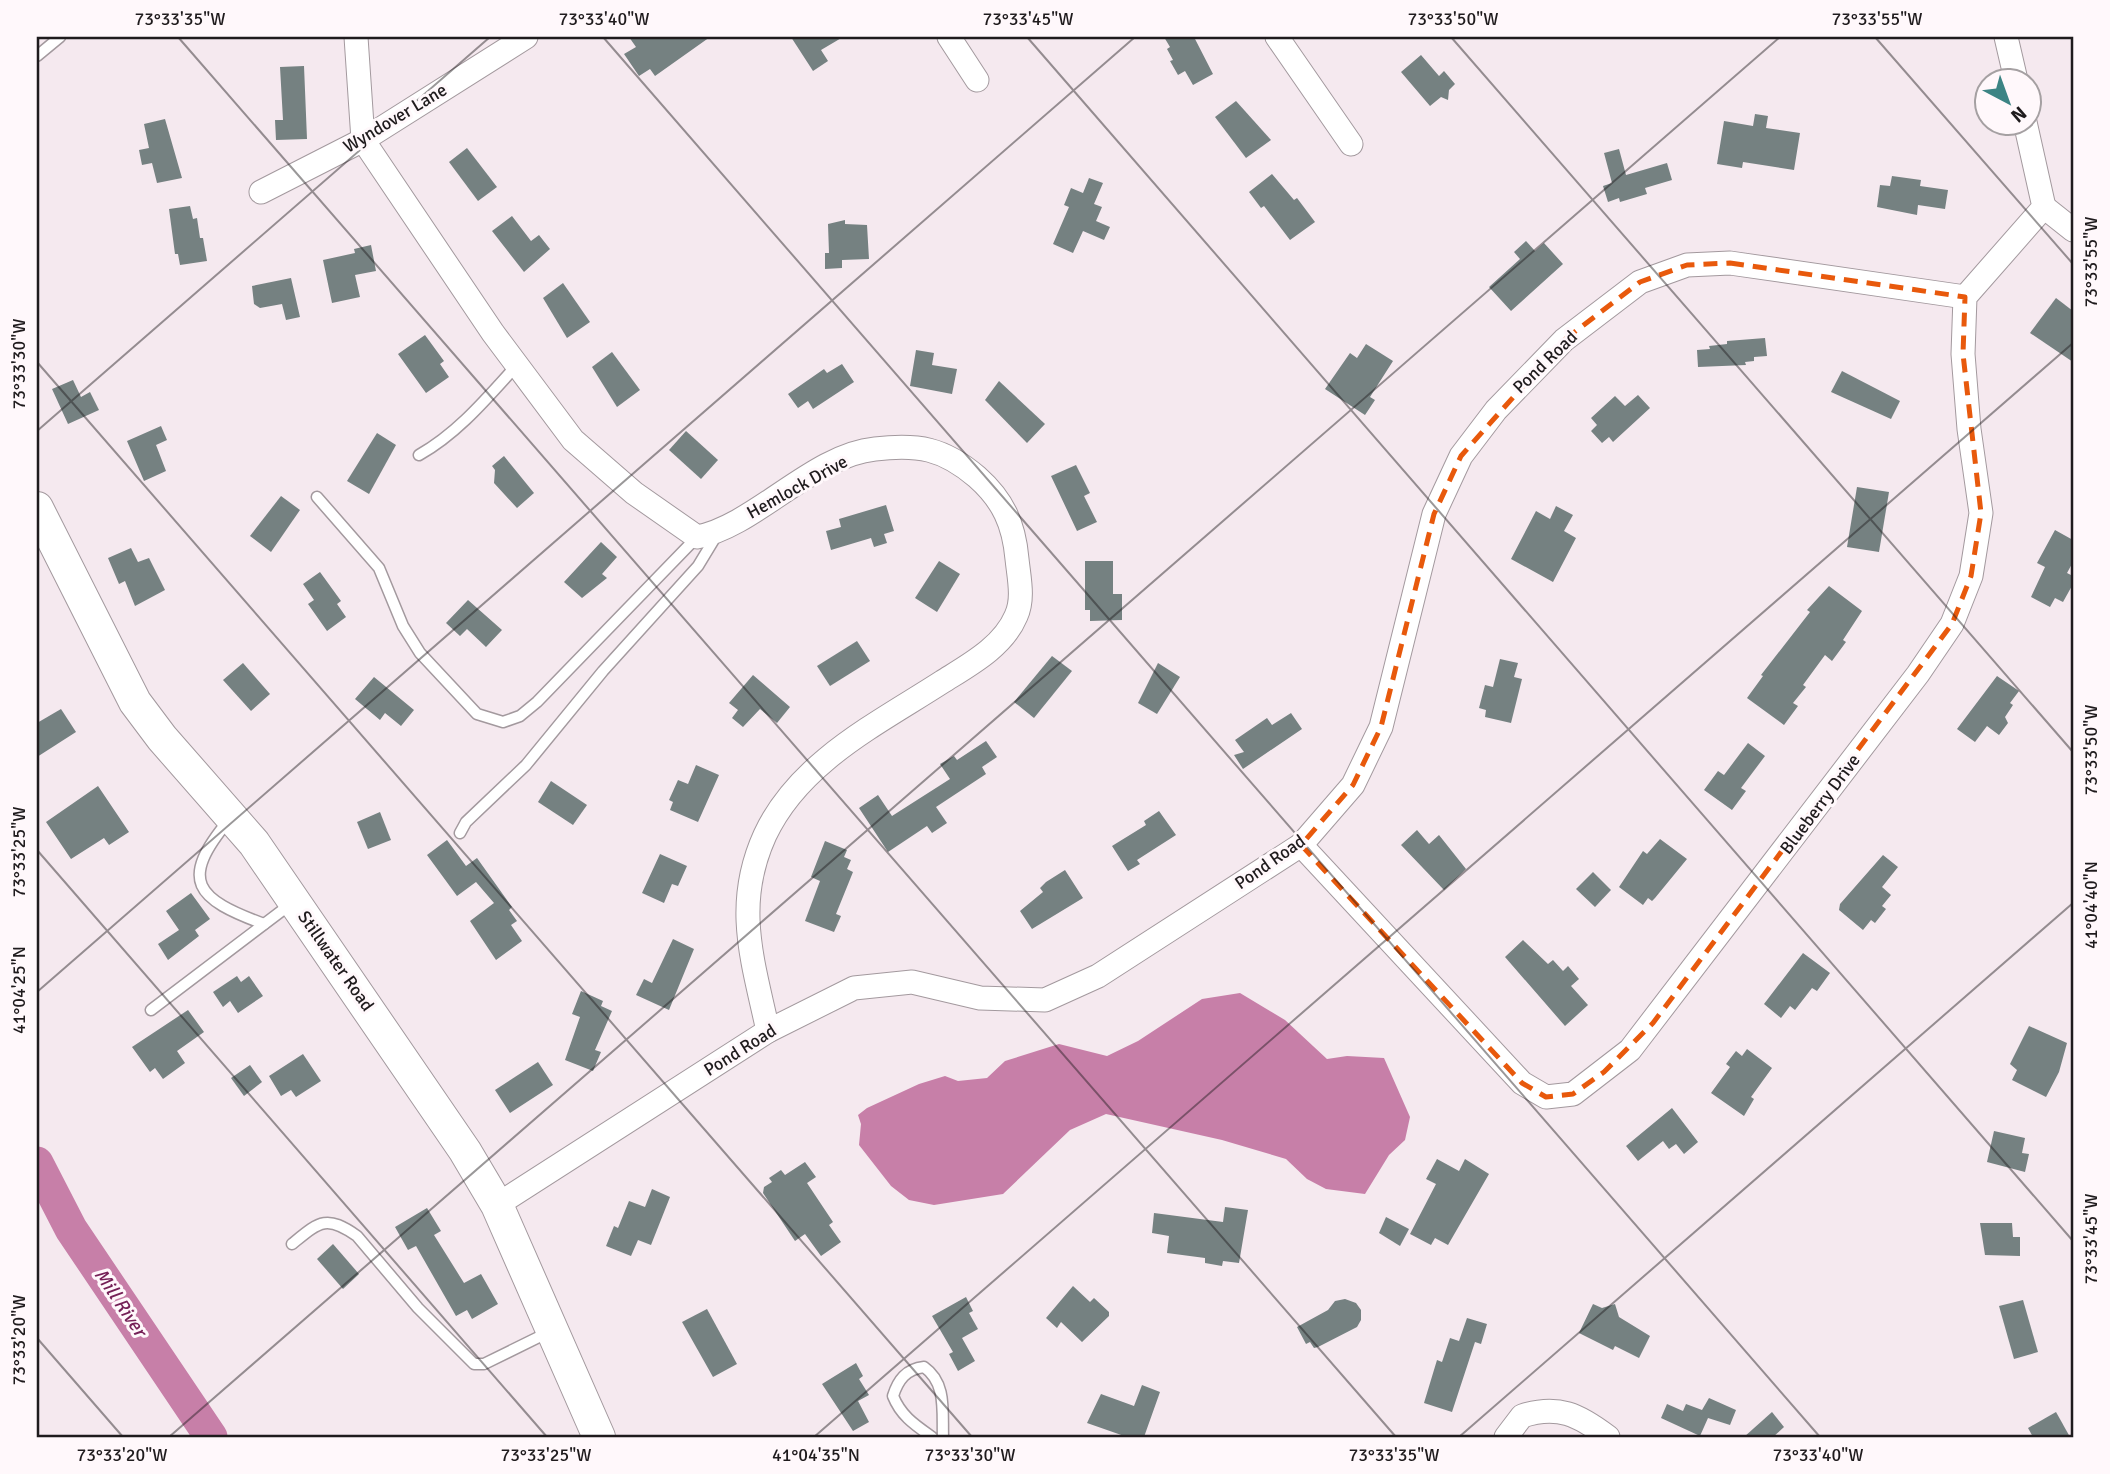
<svg xmlns="http://www.w3.org/2000/svg" width="2110" height="1474" viewBox="0 0 2110 1474" font-family="Signika,sans-serif">
  <rect width="100%" height="100%" fill="#f5e9ef"/>
  <polygon fill="#c77fa8" points="1240,993 1285,1020 1327,1059 1347,1056 1384,1058 1410,1117 1405,1140 1389,1155 1365,1194 1326,1189 1307,1179 1286,1159 1222,1140 1106,1114 1070,1130 1003,1194 934,1205 909,1200 891,1186 859,1145 861,1124 858,1115 867,1108 919,1084 945,1076 958,1081 987,1078 1005,1061 1059,1044 1107,1056 1138,1041 1202,999"/>
  <g fill="none" stroke-linecap="round" stroke-linejoin="round">
    <polyline stroke="#c77fa8" stroke-width="33" points="37,1163 71,1229 211,1437"/>
  </g>
  <g fill="#758181">
    <polygon points="629,37 710,37 655,76 650,69 639,76 624,54 636,47"/>
    <polygon points="791,37 843,37 821,50 828,61 813,71"/>
    <polygon points="1164,37 1194,37 1213,74 1193,85 1185,71 1178,75 1170,61 1173,60 1167,49 1170,47"/>
    <polygon points="1421,55 1439,76 1444,71 1455,84 1449,90 1448,100 1441,97 1430,106 1401,72"/>
    <polygon points="304,66 307,139 276,140 275,120 283,120 280,67"/>
    <polygon points="1236,101 1271,140 1246,158 1215,117"/>
    <polygon points="1755,114 1768,116 1766,128 1800,133 1794,170 1743,162 1742,168 1717,164 1724,121 1753,126"/>
    <polygon points="165,119 182,178 157,183 152,163 142,165 139,150 149,148 144,124"/>
    <polygon points="467,148 497,187 478,201 449,162"/>
    <polygon points="1619,149 1626,175 1667,163 1672,180 1645,188 1647,194 1620,202 1619,198 1608,202 1603,186 1612,183 1604,153"/>
    <polygon points="1272,174 1294,200 1297,198 1315,222 1290,240 1264,206 1261,208 1249,192"/>
    <polygon points="1892,176 1921,180 1920,186 1948,190 1945,209 1918,205 1917,215 1877,207 1880,185 1890,186"/>
    <polygon points="1089,178 1103,183 1094,204 1102,207 1096,221 1110,227 1104,240 1083,231 1073,253 1053,244 1069,207 1064,205 1071,188 1083,193"/>
    <polygon points="190,206 193,219 197,218 200,238 203,238 207,261 180,265 178,254 175,254 169,209"/>
    <polygon points="512,216 531,241 539,235 550,249 524,272 492,231"/>
    <polygon points="845,220 845,224 867,225 869,259 842,260 842,268 825,269 825,253 829,253 828,224"/>
    <polygon points="1526,241 1535,251 1544,243 1563,264 1511,311 1489,287 1520,259 1514,252"/>
    <polygon points="371,245 376,271 355,275 360,297 332,303 323,260 355,253 354,249"/>
    <polygon points="291,278 300,317 286,320 282,304 260,308 254,304 252,286"/>
    <polygon points="563,283 590,322 567,338 543,298"/>
    <polygon points="2056,298 2073,311 2073,362 2030,333"/>
    <polygon points="425,335 444,361 440,364 449,377 426,393 398,354"/>
    <polygon points="1765,338 1767,356 1754,357 1754,361 1745,362 1746,365 1698,367 1697,350 1710,349 1709,346 1727,344 1727,341"/>
    <polygon points="1366,344 1393,361 1370,397 1375,400 1365,415 1325,389 1350,353 1357,358"/>
    <polygon points="916,350 934,353 932,365 957,369 952,394 910,386"/>
    <polygon points="612,352 640,390 617,407 592,367"/>
    <polygon points="842,364 854,382 813,409 808,401 798,408 788,394 824,369 827,373"/>
    <polygon points="1842,371 1900,401 1891,419 1831,392"/>
    <polygon points="73,380 81,397 90,392 99,410 68,424 52,389"/>
    <polygon points="999,381 1045,424 1027,443 985,400"/>
    <polygon points="1638,395 1650,408 1613,442 1609,437 1602,443 1591,431 1597,425 1591,418 1615,396 1625,406"/>
    <polygon points="161,426 167,440 156,445 166,471 144,481 127,441"/>
    <polygon points="686,431 718,460 701,479 669,450"/>
    <polygon points="377,433 396,445 369,494 347,481"/>
    <polygon points="504,456 534,493 517,508 494,483 495,470 492,466"/>
    <polygon points="1076,465 1090,493 1084,496 1097,522 1077,531 1051,476"/>
    <polygon points="1857,487 1889,492 1879,552 1847,547"/>
    <polygon points="281,496 300,510 271,552 250,536"/>
    <polygon points="886,505 894,531 884,534 887,543 874,547 871,538 831,550 826,531 841,527 839,519"/>
    <polygon points="1556,506 1573,515 1564,531 1576,538 1553,582 1511,559 1536,511 1550,519"/>
    <polygon points="2055,530 2073,540 2073,562 2067,573 2073,576 2073,584 2063,602 2055,598 2050,607 2031,597 2045,567 2037,563"/>
    <polygon points="601,542 617,557 602,574 607,578 582,598 564,582"/>
    <polygon points="131,548 138,562 149,558 165,590 135,606 125,581 119,584 108,558"/>
    <polygon points="939,561 960,574 937,612 915,598"/>
    <polygon points="1085,561 1113,561 1113,594 1122,594 1122,620 1090,621 1090,610 1085,610"/>
    <polygon points="320,572 341,601 337,604 346,617 327,631 308,604 314,600 303,584"/>
    <polygon points="1829,586 1862,611 1843,640 1846,642 1832,661 1825,655 1803,685 1806,687 1793,703 1798,706 1784,725 1747,698 1763,676 1761,675 1810,612 1807,610"/>
    <polygon points="468,600 502,630 486,647 467,629 460,636 446,623"/>
    <polygon points="857,641 870,661 830,686 817,666"/>
    <polygon points="1052,656 1072,671 1034,718 1014,702"/>
    <polygon points="1500,659 1518,663 1514,677 1522,679 1511,723 1485,717 1486,710 1479,708 1485,685 1493,687"/>
    <polygon points="243,663 270,694 251,711 223,680"/>
    <polygon points="1158,663 1180,677 1157,714 1138,703"/>
    <polygon points="753,675 790,707 777,723 760,709 743,727 732,718 738,710 729,703"/>
    <polygon points="1997,676 2019,691 2010,703 2013,705 2005,717 2008,723 1999,735 1987,726 1975,742 1957,729"/>
    <polygon points="374,677 414,710 401,726 385,713 380,720 355,699"/>
    <polygon points="61,709 76,732 37,757 37,723"/>
    <polygon points="1291,713 1302,729 1243,769 1234,755 1244,752 1235,740 1267,718 1272,725"/>
    <polygon points="986,741 997,757 982,767 986,774 936,807 947,823 932,833 927,826 888,852 859,808 878,795 892,816 950,779 940,764 954,756 957,760"/>
    <polygon points="1748,743 1765,756 1741,788 1746,791 1732,810 1704,790 1718,771 1724,775"/>
    <polygon points="696,765 719,775 698,822 670,810 673,802 669,800 678,780 688,784"/>
    <polygon points="551,781 587,805 573,825 538,802"/>
    <polygon points="98,786 129,832 109,845 104,838 71,859 46,822"/>
    <polygon points="1159,811 1176,835 1137,860 1140,864 1128,871 1112,846 1146,825 1144,821"/>
    <polygon points="380,812 391,840 368,849 357,822"/>
    <polygon points="1417,830 1429,844 1439,835 1466,869 1444,890 1401,845"/>
    <polygon points="1660,839 1687,859 1655,898 1652,901 1648,898 1643,905 1619,887 1643,851 1647,854"/>
    <polygon points="447,840 466,866 477,858 512,907 509,910 517,921 511,925 522,941 496,960 470,921 494,903 476,882 457,896 427,855"/>
    <polygon points="825,841 847,850 844,857 851,860 847,869 853,872 836,914 841,916 834,932 805,921 820,881 811,877"/>
    <polygon points="660,854 687,866 678,886 672,884 664,903 642,893"/>
    <polygon points="1883,855 1898,867 1882,887 1891,895 1882,906 1886,909 1875,923 1871,920 1863,930 1839,910 1840,904"/>
    <polygon points="1065,870 1083,898 1032,929 1020,911 1043,892 1040,888 1046,882"/>
    <polygon points="1593,872 1611,890 1595,907 1576,889"/>
    <polygon points="191,893 210,919 195,930 199,936 168,960 158,944 179,930 166,911"/>
    <polygon points="673,939 694,949 669,1010 636,995 644,979 652,983"/>
    <polygon points="1523,940 1548,964 1553,960 1563,971 1568,966 1579,979 1571,986 1588,1005 1565,1026 1505,957"/>
    <polygon points="1803,953 1830,973 1817,991 1812,988 1795,1010 1790,1006 1781,1018 1764,1004"/>
    <polygon points="237,976 241,982 249,976 263,996 238,1013 230,1001 223,1007 213,992"/>
    <polygon points="581,991 603,1001 601,1006 612,1011 595,1050 601,1052 593,1071 565,1060 580,1017 572,1014"/>
    <polygon points="188,1010 204,1032 177,1051 185,1063 163,1079 155,1068 150,1072 132,1047"/>
    <polygon points="2029,1026 2067,1043 2059,1072 2046,1097 2012,1080 2017,1070 2010,1064"/>
    <polygon points="1747,1049 1772,1068 1751,1097 1754,1099 1744,1116 1711,1093 1730,1067 1726,1064 1736,1051 1742,1056"/>
    <polygon points="303,1054 321,1081 296,1097 291,1090 281,1096 269,1076"/>
    <polygon points="538,1062 553,1085 510,1113 495,1090"/>
    <polygon points="250,1065 262,1082 244,1096 231,1078"/>
    <polygon points="1672,1108 1698,1142 1684,1154 1676,1144 1669,1149 1663,1141 1638,1161 1626,1146"/>
    <polygon points="1994,1131 2025,1138 2022,1153 2029,1154 2025,1172 1987,1162"/>
    <polygon points="1437,1159 1459,1171 1465,1159 1489,1174 1448,1245 1435,1238 1431,1245 1410,1234 1436,1184 1426,1179"/>
    <polygon points="805,1162 816,1177 807,1183 833,1222 829,1225 841,1242 821,1256 805,1234 795,1241 763,1193 764,1187 772,1182 769,1178 781,1170 785,1175"/>
    <polygon points="652,1189 670,1197 651,1245 638,1240 631,1256 606,1246 614,1226 618,1228 629,1201 645,1207"/>
    <polygon points="1225,1207 1248,1210 1239,1263 1223,1261 1222,1266 1205,1263 1205,1258 1167,1253 1169,1236 1152,1233 1154,1213 1223,1222"/>
    <polygon points="427,1208 441,1231 434,1235 464,1283 481,1274 498,1304 472,1319 467,1310 456,1316 416,1246 408,1250 395,1227"/>
    <polygon points="1386,1217 1409,1229 1400,1246 1379,1233"/>
    <polygon points="1980,1223 2012,1223 2013,1237 2020,1237 2020,1256 1985,1255"/>
    <polygon points="333,1244 359,1274 343,1289 317,1259"/>
    <polygon points="1073,1286 1090,1302 1094,1298 1109,1312 1109,1316 1082,1342 1061,1322 1057,1328 1046,1318"/>
    <polygon points="966,1297 973,1311 969,1313 978,1329 962,1338 975,1361 958,1371 949,1354 953,1352 932,1316"/>
    <polygon points="1345,1299 1356,1303 1361,1310 1361,1320 1357,1327 1318,1347 1314,1348 1310,1342 1306,1344 1297,1327 1328,1310 1335,1301"/>
    <polygon points="2023,1300 2038,1352 2014,1359 1999,1306"/>
    <polygon points="1593,1304 1602,1308 1615,1304 1619,1317 1650,1336 1639,1358 1615,1346 1613,1350 1579,1333"/>
    <polygon points="707,1309 737,1364 713,1377 682,1322"/>
    <polygon points="1467,1318 1487,1324 1481,1344 1475,1342 1452,1412 1424,1403 1437,1360 1442,1362 1450,1338 1459,1341"/>
    <polygon points="856,1363 863,1376 859,1379 869,1395 858,1401 869,1422 853,1431 822,1384"/>
    <polygon points="1142,1385 1160,1392 1144,1437 1127,1437 1087,1423 1101,1394 1134,1406"/>
    <polygon points="1709,1398 1736,1410 1730,1425 1708,1418 1700,1436 1661,1418 1667,1404 1683,1411 1686,1404 1702,1410"/>
    <polygon points="1772,1412 1784,1427 1773,1437 1744,1437"/>
    <polygon points="2056,1412 2070,1437 2033,1437 2028,1428"/>
  </g>
  <g fill="none" stroke-linecap="round" stroke-linejoin="round">
    <g stroke="#a3999e" stroke-width="13">
      <g id="service">
        <polyline points="37,56 60,37"/>
        <path d="M 419,455 C 458,433 487,398 517,365"/>
        <polyline points="317,497 379,568 403,626 420,653 477,714 503,722 520,716 537,702 697,537"/>
        <path d="M 229,820 C 178,881 196,899 264,924"/>
        <polyline points="460,833 466,822 526,765 603,671 698,566 718,533"/>
        <polyline points="151,1010 292,903"/>
        <path d="M 292,1244 C 319,1222 326,1214 357,1236 L 418,1308 L 474,1364 L 484,1364 L 549,1332"/>
        <path d="M 932,1437 C 915,1425 901,1416 893,1396 C 898,1380 906,1369 924,1367 C 947,1383 942,1412 943,1437"/>
      </g>
    </g>
    <g stroke="#a3999e" stroke-width="25">
      <g id="minor">
        <path d="M 356,37 L 363,140 L 493,333 L 573,440 L 634,493 L 697,537 C 755,526 813,455 875,449 C 918,444 943,448 977,477 C 1003,500 1014,524 1017,559 C 1019,578 1024,599 1016,616 C 1003,647 969,665 942,682 C 877,724 799,762 765,835 C 733,905 753,961 768,1031"/>
        <polyline points="949,37 977,80"/>
        <polyline points="1277,37 1351,144"/>
        <polyline points="2006,37 2016,80"/>
        <polyline points="261,192 363,140 526,37"/>
        <polyline points="2044,207 2073,230"/>
        <polyline points="1301,845 1522,1083 1546,1097 1573,1094 1630,1050 1918,674 1952,624 1971,576 1981,513 1969,429 1963,354 1965,297 2044,207 2025,122"/>
        <polyline points="497,1205 768,1031 854,988 912,982 980,998 1045,1000 1098,976 1301,845 1353,785 1381,727 1434,514 1461,456 1496,410 1564,340 1640,282 1687,265 1730,263 1965,297"/>
        <path d="M 1506,1437 L 1522,1416 C 1558,1404 1579,1415 1608,1437"/>
      </g>
    </g>
    <g stroke="#a3999e" stroke-width="34">
      <polyline id="secondary" points="37,508 135,702 162,738 254,843 465,1151 497,1205 599,1437"/>
    </g>
    <use href="#service" stroke="#fff" stroke-width="10"/>
    <use href="#minor" stroke="#fff" stroke-width="23"/>
    <use href="#secondary" stroke="#fff" stroke-width="32"/>
  </g>
  <path fill="none" stroke="#e8590c" stroke-width="5" stroke-dasharray="14 9" stroke-linejoin="round" d="M 1730,263 L 1965,297 L 1963,354 L 1981,513 L 1971,576 L 1952,624 L 1653,1023 L 1604,1072 L 1573,1094 L 1546,1097 L 1522,1083 L 1301,845 L 1353,785 L 1381,727 L 1434,514 L 1461,456 L 1564,340 L 1640,282 L 1687,265 Z"/>
  <path fill="none" stroke="#1f1b1d" stroke-width="2" stroke-opacity="0.45" d="M 178,37 L 1396,1437M 603,37 L 1820,1437M 1027,37 L 2073,1241M 1451,37 L 2073,752M 1875,37 L 2073,264M 37,362 L 972,1437M 37,431 L 490,37M 37,850 L 547,1437M 37,992 L 1135,37M 37,1338 L 123,1437M 169,1437 L 1780,37M 814,1437 L 2073,343M 1459,1437 L 2073,903"/>
  <g text-anchor="middle" stroke-width="6" stroke-linejoin="round" paint-order="stroke">
    <g font-size="18" fill="#1f1b1d" stroke="#fff8fb">
      <text transform="translate(395 118) rotate(-31)" y="6">Wyndover Lane</text>
      <text transform="translate(1545 362) rotate(-44)" y="6">Pond Road</text>
      <text transform="translate(797 487) rotate(-29)" y="6">Hemlock Drive</text>
      <text transform="translate(1820 804) rotate(-53)" y="6">Blueberry Drive</text>
      <text transform="translate(1270 862) rotate(-35)" y="6">Pond Road</text>
      <text transform="translate(336 961) rotate(55)" y="6">Stillwater Road</text>
      <text transform="translate(740 1050) rotate(-32)" y="6">Pond Road</text>
    </g>
    <g font-size="19" font-style="italic" fill="#752057" stroke="#fff8fb">
      <text transform="translate(121 1302) rotate(56)" y="7">Mill River</text>
    </g>
  </g>
  <rect width="2110" height="1474" fill="none" stroke="#fff8fb" stroke-width="77"/>
  <g transform="translate(2008 102) rotate(139)"><circle r="33" fill="#fff8fb" stroke="#a5a0a2" stroke-width="2"/>
  <path d="M0-5L12 26L0 18L-12 26Z" fill="#3c8484"/>
  <text y="-10" font-size="19" font-weight="bold" text-anchor="middle" fill="#1f1b1d">N</text>
  </g>
  <rect x="38" y="38" width="2034" height="1398" fill="none" stroke="#1f1b1d" stroke-width="2.5"/>
  <g font-size="18" text-anchor="middle" fill="#1f1b1d">
    <text x="180" y="25">73°33'35"W</text>
    <text x="604" y="25">73°33'40"W</text>
    <text x="1028" y="25">73°33'45"W</text>
    <text x="1453" y="25">73°33'50"W</text>
    <text x="1877" y="25">73°33'55"W</text>
    <text transform="translate(2091 262) rotate(-90)" y="6">73°33'55"W</text>
    <text transform="translate(19 364) rotate(-90)" y="6">73°33'30"W</text>
    <text transform="translate(2091 750) rotate(-90)" y="6">73°33'50"W</text>
    <text transform="translate(19 852) rotate(-90)" y="6">73°33'25"W</text>
    <text transform="translate(2091 905) rotate(-90)" y="6">41°04'40"N</text>
    <text transform="translate(19 990) rotate(-90)" y="6">41°04'25"N</text>
    <text transform="translate(2091 1239) rotate(-90)" y="6">73°33'45"W</text>
    <text transform="translate(19 1340) rotate(-90)" y="6">73°33'20"W</text>
    <text x="122" y="1461">73°33'20"W</text>
    <text x="546" y="1461">73°33'25"W</text>
    <text x="816" y="1461">41°04'35"N</text>
    <text x="970" y="1461">73°33'30"W</text>
    <text x="1394" y="1461">73°33'35"W</text>
    <text x="1818" y="1461">73°33'40"W</text>
  </g>
</svg>
